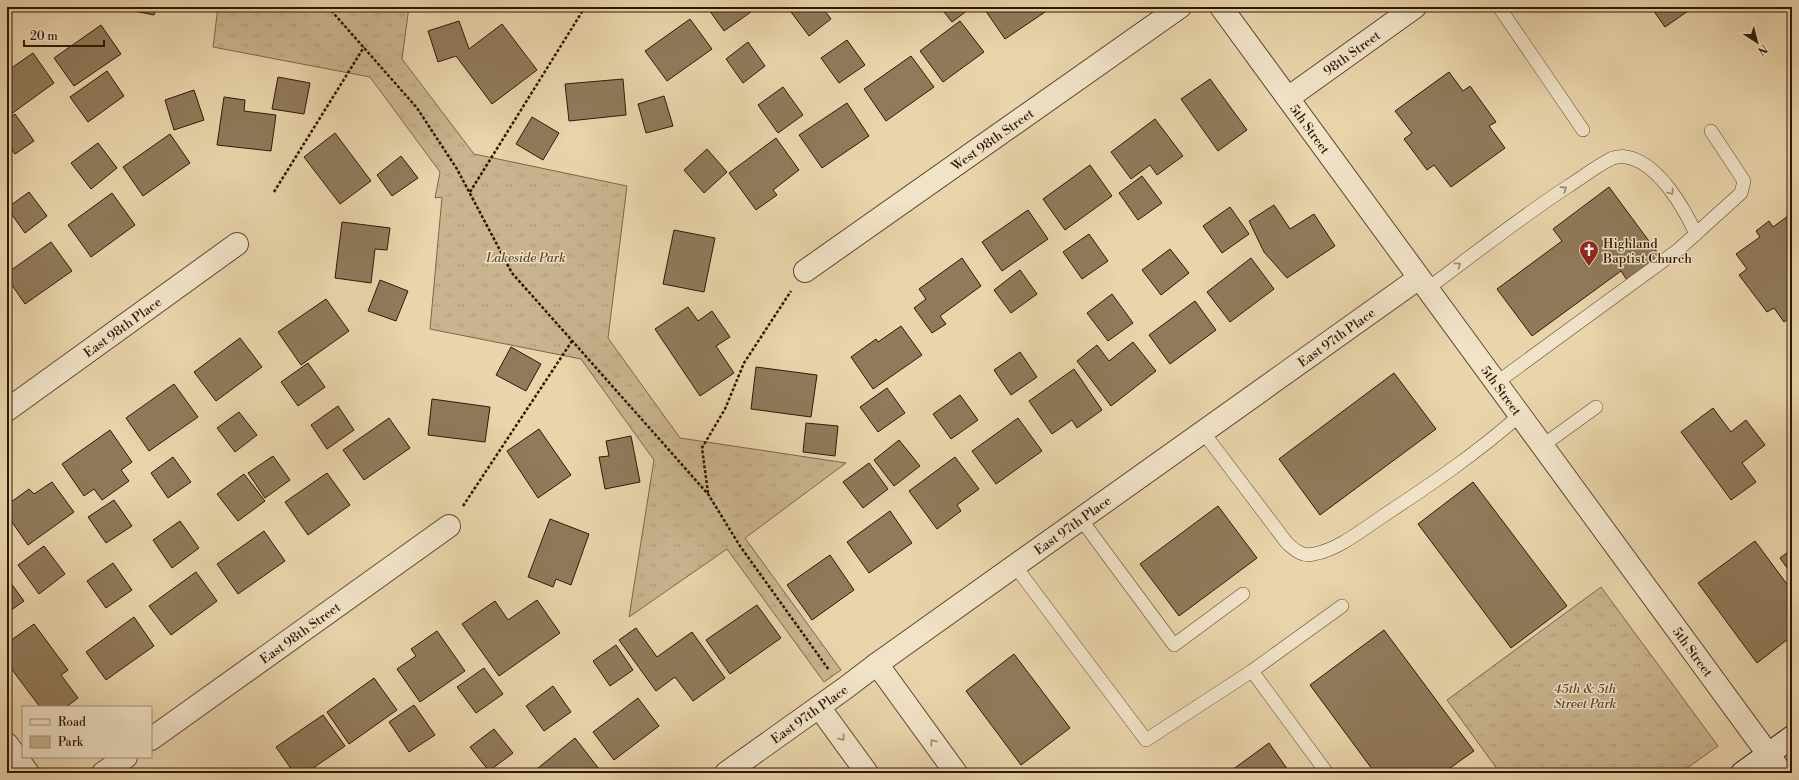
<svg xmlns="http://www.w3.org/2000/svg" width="1799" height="780" viewBox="0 0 1799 780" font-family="'Libre Bodoni',serif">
  <defs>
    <pattern id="park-tufts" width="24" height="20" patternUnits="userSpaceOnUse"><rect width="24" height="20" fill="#c9b48f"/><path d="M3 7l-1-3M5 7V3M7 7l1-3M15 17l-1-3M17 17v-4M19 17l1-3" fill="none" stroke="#ad9a7a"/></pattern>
  </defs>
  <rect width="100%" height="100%" fill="#e9d4ab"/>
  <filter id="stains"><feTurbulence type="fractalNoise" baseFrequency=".005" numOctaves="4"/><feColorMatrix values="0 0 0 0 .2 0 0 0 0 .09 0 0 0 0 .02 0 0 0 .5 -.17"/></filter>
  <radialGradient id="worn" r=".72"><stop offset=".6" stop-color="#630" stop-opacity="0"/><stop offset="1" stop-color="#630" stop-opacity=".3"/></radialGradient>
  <g fill="url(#park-tufts)" stroke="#7c664a">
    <polygon points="218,7 409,7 402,59 474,154 627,186 608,338 680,438 846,463 745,538 841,670 824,682 727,549 629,617 654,460 581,359 430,329 442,197 435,198 440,172 370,77 213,47"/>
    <polygon points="1601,587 1718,746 1680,773 1500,773 1447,700"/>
  </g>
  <g fill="#907a5b" stroke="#2f1804">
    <polygon points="119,7 156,7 154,15 119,8"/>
    <polygon points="707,7 758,7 724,31"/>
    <polygon points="797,7 822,7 831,19 809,36 791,12"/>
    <polygon points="940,7 972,7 952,22"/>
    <polygon points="983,7 1050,7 1051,8 1005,39"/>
    <polygon points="1651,7 1690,7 1691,9 1665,27"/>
    <polygon points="690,19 712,49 667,81 645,51"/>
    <polygon points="459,21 469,49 502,24 537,70 492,104 456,56 438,62 428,31"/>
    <polygon points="960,21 984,52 943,82 920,51"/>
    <polygon points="101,25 121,54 74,86 54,58"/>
    <polygon points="847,40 865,65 839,83 821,58"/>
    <polygon points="748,42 765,66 743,83 726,59"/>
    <polygon points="33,53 54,83 7,117 7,71"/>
    <polygon points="911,56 934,87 886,121 864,89"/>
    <polygon points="107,71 124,96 88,122 70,97"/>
    <polygon points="1449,72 1463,91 1470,86 1496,122 1489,126 1505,148 1451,187 1434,165 1427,170 1404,139 1412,133 1395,111"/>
    <polygon points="278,77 310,83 304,114 272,109"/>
    <polygon points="623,79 626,115 569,121 565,84"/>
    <polygon points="1210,79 1247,130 1218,151 1181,99"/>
    <polygon points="783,87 803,115 778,133 758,105"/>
    <polygon points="194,90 204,120 174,130 165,100"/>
    <polygon points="664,96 673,126 646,133 638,104"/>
    <polygon points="224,97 245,100 244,111 276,115 271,151 217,145"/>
    <polygon points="847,103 869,136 822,168 799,135"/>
    <polygon points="15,114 34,141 15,154 7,143 7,120"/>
    <polygon points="532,117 559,133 543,160 516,144"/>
    <polygon points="1155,119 1183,156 1157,175 1150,165 1131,179 1111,152"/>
    <polygon points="335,133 371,181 340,204 304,157"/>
    <polygon points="170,134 190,163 143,196 123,167"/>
    <polygon points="776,138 799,170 773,190 777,195 756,210 729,173"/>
    <polygon points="98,143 117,168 91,189 71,163"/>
    <polygon points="707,149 727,172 704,193 684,170"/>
    <polygon points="401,156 418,178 392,196 377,175"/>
    <polygon points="1090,165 1112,196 1065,230 1043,199"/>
    <polygon points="1142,176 1162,203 1138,220 1119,193"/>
    <polygon points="1609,187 1660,256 1627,280 1621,271 1532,336 1497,289 1562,241 1553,229"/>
    <polygon points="29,192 47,216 25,233 7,208"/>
    <polygon points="112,193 135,225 91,257 68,225"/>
    <polygon points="1274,205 1290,229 1314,214 1335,246 1287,278 1264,252 1249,221"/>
    <polygon points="1230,207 1249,234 1222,253 1203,226"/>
    <polygon points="1028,210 1048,239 1002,271 982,242"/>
    <polygon points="1792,213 1792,316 1784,322 1774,308 1767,312 1739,275 1747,269 1736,254 1760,237 1756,231 1769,221 1773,227"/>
    <polygon points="342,222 390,228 387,250 375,249 371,283 335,278"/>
    <polygon points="674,230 715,238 704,292 663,284"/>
    <polygon points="1089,234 1108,261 1082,279 1063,252"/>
    <polygon points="51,242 72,271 25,304 7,278 7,273"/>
    <polygon points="1170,249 1189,273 1161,295 1142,270"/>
    <polygon points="962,258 981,286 940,316 946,324 932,333 914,308 926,299 919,289"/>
    <polygon points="1251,258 1274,289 1230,322 1207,292"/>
    <polygon points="1020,270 1037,294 1011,313 994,290"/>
    <polygon points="380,280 408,291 396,321 368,311"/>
    <polygon points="1112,294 1133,323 1108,341 1087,313"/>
    <polygon points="326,299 349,331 301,365 278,332"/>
    <polygon points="1195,301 1216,330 1170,364 1149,335"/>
    <polygon points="7,305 12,312 7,316"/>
    <polygon points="688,307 698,321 712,311 730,337 716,346 734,373 700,396 655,329"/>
    <polygon points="901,326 922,355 873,389 851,357 876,339 878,342"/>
    <polygon points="240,338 262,367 216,401 194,372"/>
    <polygon points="1133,342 1156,371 1111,406 1077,361 1097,345 1109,361"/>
    <polygon points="511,347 541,364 526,391 496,375"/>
    <polygon points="1020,352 1037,377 1011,395 994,370"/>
    <polygon points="308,363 325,387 298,406 281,382"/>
    <polygon points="756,367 817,375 811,417 751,409"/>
    <polygon points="1074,369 1102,410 1077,428 1072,420 1052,434 1029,401"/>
    <polygon points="1394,373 1436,429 1320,515 1279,459"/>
    <polygon points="174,384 198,417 149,451 126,418"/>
    <polygon points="887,388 905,413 878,432 860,407"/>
    <polygon points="960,395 978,420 951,439 933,414"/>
    <polygon points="432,399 490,407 485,442 428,435"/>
    <polygon points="338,406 354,430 327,449 311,425"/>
    <polygon points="1713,408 1731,432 1746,420 1765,445 1742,463 1756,482 1731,500 1681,432"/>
    <polygon points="239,412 257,435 235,452 217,428"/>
    <polygon points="389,418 410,448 364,480 343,450"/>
    <polygon points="1018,418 1042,451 996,484 972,451"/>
    <polygon points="806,423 838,426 835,456 803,452"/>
    <polygon points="539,429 571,475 538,498 507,451"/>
    <polygon points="110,430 132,462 121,470 129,481 102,500 94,489 84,496 62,464"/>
    <polygon points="631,436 640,482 605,489 599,457 609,456 606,441"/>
    <polygon points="899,440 920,466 894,486 874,460"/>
    <polygon points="273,456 290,480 265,498 248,473"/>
    <polygon points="173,457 191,482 168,498 151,473"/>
    <polygon points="955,457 979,489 957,505 961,511 937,529 909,491"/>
    <polygon points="869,463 888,489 863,508 843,482"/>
    <polygon points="327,473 350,505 308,535 285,502"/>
    <polygon points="244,474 265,501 238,521 217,494"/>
    <polygon points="52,482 74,512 28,545 7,515 7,505 29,489 34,494"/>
    <polygon points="1473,482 1567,606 1511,648 1418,524"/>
    <polygon points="114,500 132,526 106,543 88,517"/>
    <polygon points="1218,506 1257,558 1179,616 1140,564"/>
    <polygon points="890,511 912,543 869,573 847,542"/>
    <polygon points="550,519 589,534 571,585 556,579 553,587 528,577"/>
    <polygon points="180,521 199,548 172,568 153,540"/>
    <polygon points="264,531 285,561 238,594 217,564"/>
    <polygon points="1755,541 1792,591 1792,636 1757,663 1698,583"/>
    <polygon points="44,546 65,574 39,594 18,565"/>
    <polygon points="1792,549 1792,575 1780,558"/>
    <polygon points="830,555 854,590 812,620 787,585"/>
    <polygon points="113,563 132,590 106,608 87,581"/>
    <polygon points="196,572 217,601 171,635 149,606"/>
    <polygon points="7,578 24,601 7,613"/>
    <polygon points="537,600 560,633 499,676 462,624 495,601 508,620"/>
    <polygon points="757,605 781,638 730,674 706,640"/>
    <polygon points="134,617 154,646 106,680 86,652"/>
    <polygon points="34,624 68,670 61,675 78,698 66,707 40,707 7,663 7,643"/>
    <polygon points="636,628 657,657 692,632 725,678 693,701 675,677 656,691 619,640"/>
    <polygon points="1384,630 1474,751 1443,773 1375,773 1310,685"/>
    <polygon points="437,631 465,671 420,702 397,669 416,656 411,649"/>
    <polygon points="616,645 633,670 610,686 593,661"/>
    <polygon points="1014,654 1070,728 1021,765 966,691"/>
    <polygon points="484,668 503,694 476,713 457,687"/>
    <polygon points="374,678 397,710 349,744 327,712"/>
    <polygon points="553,686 571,712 544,731 526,706"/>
    <polygon points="638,698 659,726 614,760 593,732"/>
    <polygon points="414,705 435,735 409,752 389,722"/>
    <polygon points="323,715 345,746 306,773 294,773 276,747"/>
    <polygon points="494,729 513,753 489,771 470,747"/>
    <polygon points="575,738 599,769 594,773 532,773"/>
    <polygon points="1269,743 1290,773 1228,773"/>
  </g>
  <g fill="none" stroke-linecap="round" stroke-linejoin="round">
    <g stroke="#5e472e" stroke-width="14">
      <g id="lane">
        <polyline points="1499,7 1583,130"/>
        <path d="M 1427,289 C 1474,254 1521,217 1570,185 C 1583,177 1595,167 1609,160 C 1613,157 1622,156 1626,157 C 1658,162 1684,208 1696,234"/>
        <polyline points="1496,383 1678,250 1741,193 1744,181 1711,131"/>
        <path d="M 1203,432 L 1287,543 C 1295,550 1302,557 1314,554 C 1339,549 1362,530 1383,516 C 1430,485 1477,453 1520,415"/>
        <polyline points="1542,446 1596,407"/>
        <polyline points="1080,518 1174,645 1243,594"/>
        <polyline points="1015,566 1146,740 1252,671 1327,773"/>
        <polyline points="1252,671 1342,606"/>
      </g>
    </g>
    <g stroke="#5e472e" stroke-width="24">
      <g id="street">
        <path id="s1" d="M 1221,7 L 1782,773"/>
        <path id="s2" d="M 1288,98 L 1415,7"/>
        <path id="s3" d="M 805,271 L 1180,7"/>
        <path id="s4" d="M 7,410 L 237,244"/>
        <polyline points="877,664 956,773"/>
        <polyline points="819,707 867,773"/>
        <path id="s5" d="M 151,739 L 449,526"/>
        <polyline points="7,744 28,773"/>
        <polyline points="103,773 126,757"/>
        <path id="s6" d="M 726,773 L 844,689 L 877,664 L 1419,278"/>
      </g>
    </g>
    <g stroke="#2f1804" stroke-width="24">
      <polyline id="secondary" points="1742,773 1792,737"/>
    </g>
    <g stroke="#2f1804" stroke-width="2.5" stroke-dasharray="3 2" stroke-linecap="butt">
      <polyline points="328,7 417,108 457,169 512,273 708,494 740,546 829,670"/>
      <polyline points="274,192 364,47"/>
      <polyline points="470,192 585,7"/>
      <polyline points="708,493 702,448 725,409 744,363 791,291"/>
      <polyline points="463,506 572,341"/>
    </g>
    <use href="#lane" stroke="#f1e3c8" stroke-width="13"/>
    <use href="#street" stroke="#f1e3c8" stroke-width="22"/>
    <use href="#secondary" stroke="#f1e3c8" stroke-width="22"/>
  </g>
  <defs><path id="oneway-chevron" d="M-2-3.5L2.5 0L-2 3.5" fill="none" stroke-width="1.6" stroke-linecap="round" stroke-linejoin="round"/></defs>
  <g stroke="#9a8870">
    <use href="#oneway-chevron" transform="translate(1564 189) rotate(-33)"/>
    <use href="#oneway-chevron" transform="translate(1671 192) rotate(53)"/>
    <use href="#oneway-chevron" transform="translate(1458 265) rotate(-36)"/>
    <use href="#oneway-chevron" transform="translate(842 738) rotate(54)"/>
    <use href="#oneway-chevron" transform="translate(933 742) rotate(-126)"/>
  </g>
  <defs>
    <g id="church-pin" transform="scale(1)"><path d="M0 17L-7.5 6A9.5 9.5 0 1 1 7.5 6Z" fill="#8f2418" stroke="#f1e3c8"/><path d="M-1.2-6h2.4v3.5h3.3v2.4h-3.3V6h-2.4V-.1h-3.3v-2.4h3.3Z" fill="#fff"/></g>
  </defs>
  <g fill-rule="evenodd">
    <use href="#church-pin" x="1589" y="250"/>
  </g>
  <g text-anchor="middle" stroke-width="3" stroke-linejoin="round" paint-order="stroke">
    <g font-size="13" fill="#2f1804" stroke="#f1e3c8">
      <text dy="5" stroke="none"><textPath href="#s2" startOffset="78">98th Street</textPath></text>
      <text dy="5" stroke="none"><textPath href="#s1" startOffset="151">5th Street</textPath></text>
      <text dy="5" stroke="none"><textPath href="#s3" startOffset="229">West 98th Street</textPath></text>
      <text dy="5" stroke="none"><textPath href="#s4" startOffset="142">East 98th Place</textPath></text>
      <text dy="5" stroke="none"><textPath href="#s6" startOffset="750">East 97th Place</textPath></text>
      <text dy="5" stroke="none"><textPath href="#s1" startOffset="475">5th Street</textPath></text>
      <text dy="5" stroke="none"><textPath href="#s6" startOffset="426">East 97th Place</textPath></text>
      <text dy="5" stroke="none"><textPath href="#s5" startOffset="183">East 98th Street</textPath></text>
      <text dy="5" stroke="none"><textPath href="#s1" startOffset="799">5th Street</textPath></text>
      <text dy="5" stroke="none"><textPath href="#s6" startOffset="102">East 97th Place</textPath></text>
    </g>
    <g font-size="13" fill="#2f1804" stroke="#f1e3c8" text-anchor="start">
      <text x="1603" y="248">Highland<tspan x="1603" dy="15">Baptist Church</tspan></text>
    </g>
    <g font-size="13" font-style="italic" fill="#5d472e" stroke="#f1e3c8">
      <text x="526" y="262">Lakeside Park</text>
      <text x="1585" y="693">45th &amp; 5th<tspan x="1585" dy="15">Street Park</tspan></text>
    </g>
  </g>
  <rect width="1799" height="780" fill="none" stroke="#e9d4ab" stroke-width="24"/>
  <rect x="8" y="8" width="1783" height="764" fill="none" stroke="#2f1804" stroke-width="2"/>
  <rect x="12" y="12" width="1775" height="756" fill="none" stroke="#2f1804"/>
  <rect x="22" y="706" width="130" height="52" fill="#f1e3c8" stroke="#a3927a"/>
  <rect x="30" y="719" width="20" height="6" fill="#f1e3c8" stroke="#a3927a"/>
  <text x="58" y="726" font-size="12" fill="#2f1804">Road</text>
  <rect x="30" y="736" width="20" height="12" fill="url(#park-tufts)" stroke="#a3927a"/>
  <text x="58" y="746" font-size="12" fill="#2f1804">Park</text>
  <g transform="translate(1757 42) rotate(144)" stroke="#f1e3c8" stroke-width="3" paint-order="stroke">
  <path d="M0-3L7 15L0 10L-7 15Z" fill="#2f1804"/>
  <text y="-6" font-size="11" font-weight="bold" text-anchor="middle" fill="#2f1804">N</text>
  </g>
  <path d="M24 40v6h80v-6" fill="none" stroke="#2f1804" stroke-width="2"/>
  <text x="30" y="40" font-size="12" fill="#2f1804" stroke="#f1e3c8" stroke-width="3" paint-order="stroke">20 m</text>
  <rect width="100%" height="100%" filter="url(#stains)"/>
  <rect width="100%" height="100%" fill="url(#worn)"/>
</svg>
